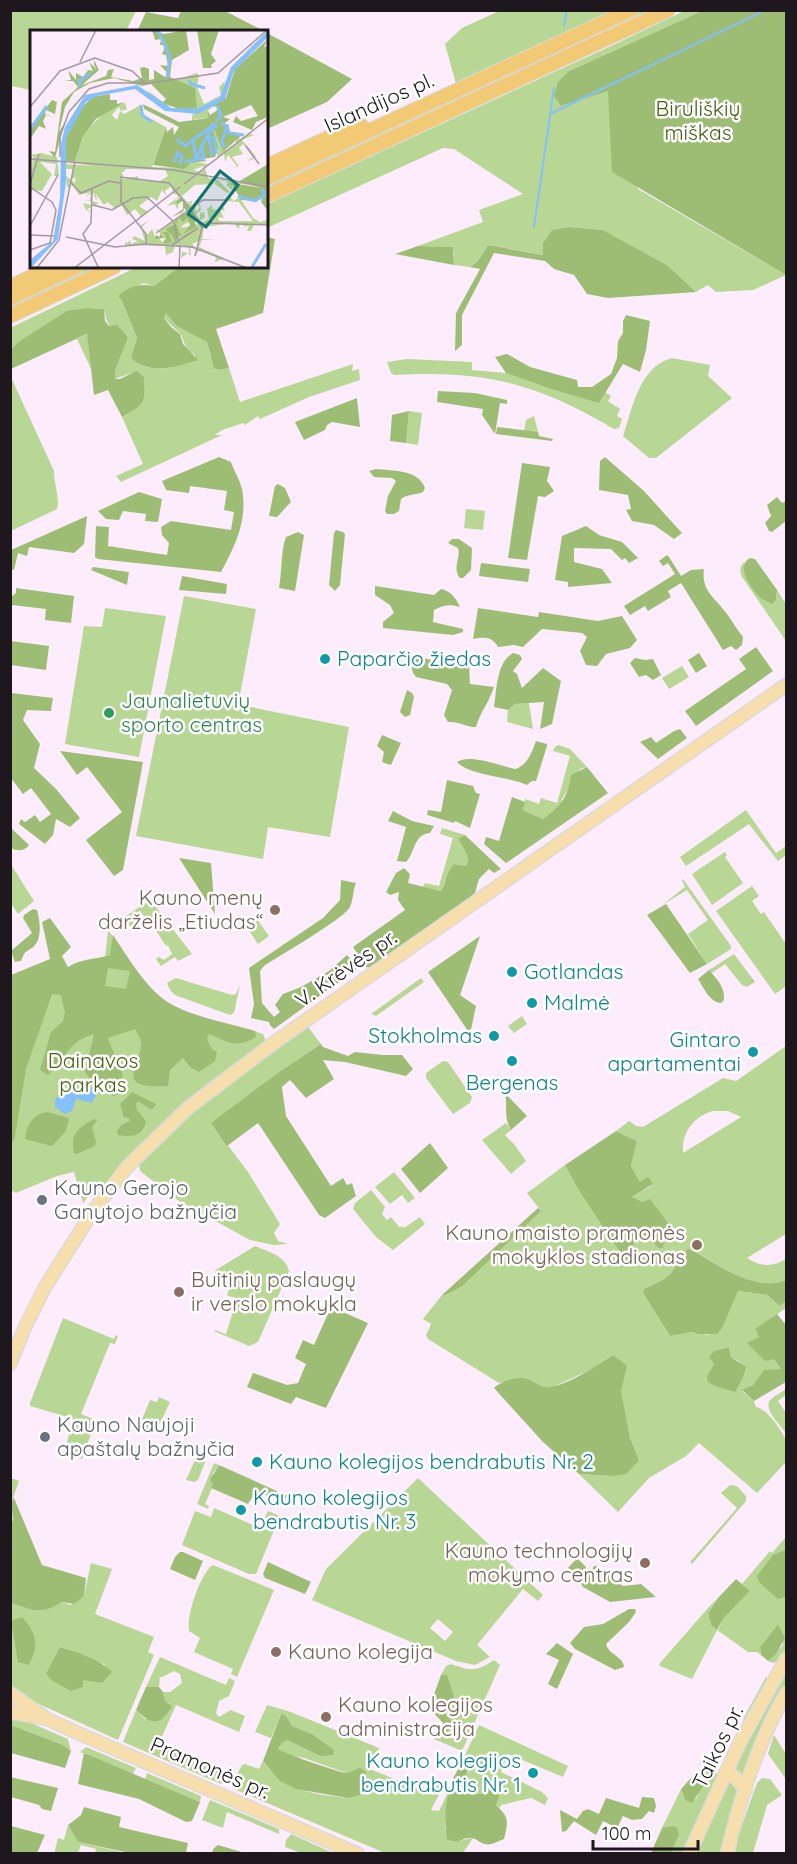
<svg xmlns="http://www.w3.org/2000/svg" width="797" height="1864" viewBox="0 0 797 1864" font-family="Quicksand,sans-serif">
  <rect width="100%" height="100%" fill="#fdedfc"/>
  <g fill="#b8d694" fill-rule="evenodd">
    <polygon points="576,10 613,11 456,84 445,44 462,28 499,11"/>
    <polygon points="10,11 11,10 136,11 126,31 32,32 31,90 11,86"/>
    <polygon points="642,11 657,11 267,189 267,183"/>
    <polygon points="684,11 702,11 569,71 561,106 608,90 638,189 786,275 753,290 716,292 708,285 696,292 667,265 603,230 569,227 552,230 544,255 488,245 478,261 470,267 454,265 454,253 452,247 418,246 483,222 479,210 523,194 454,149 443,148 267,228 267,204 611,46"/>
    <polygon points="86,267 101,267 11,312 11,303"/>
    <path d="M 137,267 L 179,267 L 154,286 L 144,283 L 118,296 L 122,301 L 137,338 L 131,358 C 148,375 172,368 192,362 L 195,355 C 184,348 186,345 181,335 C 178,330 168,324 164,317 L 166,313 L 207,342 L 210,354 L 220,370 L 229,368 L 240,402 L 353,364 L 352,371 L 359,369 L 360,380 L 309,397 L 260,419 L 258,416 L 245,425 L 243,423 C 232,428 224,427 215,435 L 222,435 L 121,482 L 116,476 L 143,464 L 122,417 C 145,404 146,404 144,377 L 131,373 L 115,379 L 115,371 L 128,336 C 110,327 108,329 104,309 L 87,308 L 17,343 L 11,349 L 10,328 Z"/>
    <polygon points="88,334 91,369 77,339"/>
    <path d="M 672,358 L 710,365 L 708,376 L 732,398 L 656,458 L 649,458 L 623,436 C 633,407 639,367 672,358 Z"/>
    <path d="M 407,359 L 472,362 L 472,370 L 506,373 L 551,389 L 599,402 L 605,392 L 611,396 L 608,401 L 620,409 L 617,416 L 622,419 L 619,428 L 614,429 C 537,383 484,370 395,375 L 391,373 L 387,362 Z"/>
    <path d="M 10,375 L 54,471 C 54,486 60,496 57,509 L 11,531 Z"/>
    <polygon points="409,411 422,413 418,445 406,443"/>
    <polygon points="534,416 538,432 524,431 526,420"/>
    <polygon points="466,509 485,511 483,530 464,528"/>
    <path d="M 746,560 L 744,563 L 776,600 L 777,590 L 786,604 L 786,641 L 742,577 C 739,569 740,566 746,560 Z"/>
    <polygon points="184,596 256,609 237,711 239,711 241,705 349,727 330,837 268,827 263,859 136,836"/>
    <polygon points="105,608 166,616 139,757 65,744 84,626 102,627"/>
    <polygon points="682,666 689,677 669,689 662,678"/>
    <polygon points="529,703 533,729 507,722 508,710 515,704"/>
    <polygon points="559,745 570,749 587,767 580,769 562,799 560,806 543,819 523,810 525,799 539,804 541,798 557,803 570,756 553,751 555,747"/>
    <polygon points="746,810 776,853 786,846 786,855 778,861 749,824 686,866 680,857"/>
    <path d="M 442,828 L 465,835 L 458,838 C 463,847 472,856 466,866 L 454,864 L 451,867 L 441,891 L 423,887 L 425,883 L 439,886 L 453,838 L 440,834 Z"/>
    <polygon points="725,852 727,855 725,857 743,883 712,905 692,874"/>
    <polygon points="12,866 34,901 18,914 11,903 10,867"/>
    <polygon points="683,879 731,946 731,949 707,964 688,934 708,920 687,890 662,905 685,887 682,880"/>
    <polygon points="752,886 759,896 752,901 761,914 764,912 786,944 786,986 775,994 716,911"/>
    <polygon points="150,900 152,902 192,954 178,961 175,957 161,966 156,959 159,957 164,960 172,954 168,945 166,946 148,918 146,919 140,911 132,918 136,926 132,928 127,923 122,922 126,916"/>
    <polygon points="257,919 269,936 258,944 246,926"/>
    <path d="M 108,930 C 125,952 141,981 163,999 C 184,1015 229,1023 255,1031 L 263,1034 L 266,1041 C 229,1067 193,1093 161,1124 C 139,1145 120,1167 101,1190 L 96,1187 L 83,1203 L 74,1172 L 57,1176 L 16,1193 L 11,1190 L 11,982 L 105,958 Z"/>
    <polygon points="734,954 755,982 747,987 742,985 725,964 712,973 709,970"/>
    <polygon points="176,978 232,995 236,994 240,984 234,1013 230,1015 175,995 170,990 167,983"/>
    <polygon points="421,978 424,982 376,1016 371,1014"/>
    <polygon points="522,1016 527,1024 514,1033 508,1026"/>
    <polygon points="309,1028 321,1044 279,1072 212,1124 248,1172 280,1224 274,1233 278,1241 288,1244 274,1245 250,1240 179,1201 140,1171 139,1163 180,1122 226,1083 304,1029"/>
    <path d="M 786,1046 L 786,1234 L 747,1258 C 760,1267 773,1267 786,1259 L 786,1280 C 754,1293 717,1263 688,1248 C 680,1256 677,1265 671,1273 C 664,1281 653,1284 644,1289 L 643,1293 L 670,1336 L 692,1332 L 709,1335 L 738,1291 L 767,1295 L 780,1306 L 786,1301 L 786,1308 L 755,1330 L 781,1369 L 764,1371 L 753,1385 L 742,1391 L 754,1401 L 756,1407 C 767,1409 780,1428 785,1438 C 788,1444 786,1455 786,1462 L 757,1493 L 699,1443 L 686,1456 L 649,1478 L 618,1512 L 579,1474 L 611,1476 L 639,1460 L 630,1438 L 613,1355 L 592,1369 L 553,1387 L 542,1388 L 525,1378 L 499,1383 L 428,1339 L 426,1335 L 431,1324 L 423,1319 L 442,1295 L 447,1295 L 541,1211 L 527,1193 L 565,1165 L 578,1189 L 596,1214 L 631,1249 L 637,1239 L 642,1235 L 646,1236 L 658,1248 L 671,1227 L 650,1200 L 643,1202 L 632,1197 L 653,1185 L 640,1182 L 631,1166 L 637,1141 L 616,1131 L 629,1121 L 636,1126 L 643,1127 L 723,1078 L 736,1081 ZM 713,1111 L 728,1111 L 741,1117 L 683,1153 C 681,1133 694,1116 713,1111 ZM 729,1347 L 731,1357 L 740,1362 L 707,1376 L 714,1364 L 710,1357 L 715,1351 Z"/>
    <polygon points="443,1061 448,1062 472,1097 470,1103 453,1114 426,1078 426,1073"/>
    <polygon points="506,1123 511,1130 505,1135 514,1144 526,1161 511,1174 482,1140"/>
    <polygon points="394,1172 415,1198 408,1203 402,1195 390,1204 375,1187"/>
    <polygon points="371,1190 385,1207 382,1214 387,1220 391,1217 400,1228 402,1226 404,1228 420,1217 425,1224 393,1250 376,1237 353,1209 355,1203"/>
    <path d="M 255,1246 C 267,1251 286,1256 289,1271 L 258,1342 L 249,1346 L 214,1331 L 215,1330 L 226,1334 L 237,1299 L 227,1295 L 230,1287 L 212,1280 L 216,1270 Z"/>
    <polygon points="63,1318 114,1339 116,1335 118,1336 115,1344 110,1343 81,1414 96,1420 82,1459 63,1454 74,1419 30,1406 30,1403"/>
    <path d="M 786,1389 L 786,1395 L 778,1401 L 786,1413 L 786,1433 C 781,1426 763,1409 770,1400 C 774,1396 782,1392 786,1389 Z"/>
    <polygon points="159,1397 170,1402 158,1428 149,1425 147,1430 139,1427 150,1400 157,1402"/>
    <polygon points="196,1458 205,1462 198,1480 194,1482 186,1480"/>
    <polygon points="214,1463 219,1465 213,1473 213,1486 205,1504 209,1506 208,1509 197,1504"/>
    <polygon points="11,1478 19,1481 11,1504 14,1518 11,1529"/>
    <path d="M 418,1478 L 543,1595 L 538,1601 L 523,1589 L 477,1645 L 490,1657 L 475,1665 L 456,1661 L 312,1600 L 326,1569 ZM 438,1619 L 453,1632 L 445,1641 L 430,1628 Z"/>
    <polygon points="730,1485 737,1486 746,1496 746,1501 692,1564 690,1562 737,1508 721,1493"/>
    <polygon points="214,1508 260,1528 268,1511 280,1516 256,1574 249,1574 182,1545 195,1511 211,1517"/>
    <polygon points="786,1537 786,1551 785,1550 778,1599 786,1597 786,1654 782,1659 773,1663 768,1661 783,1645 778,1624 760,1647 761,1655 757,1652 748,1652 717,1630 692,1679 660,1666 659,1664 716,1599 708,1613 711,1625 718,1630 723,1619 750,1591 742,1584 770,1551 772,1553"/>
    <path d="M 91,1563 L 112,1569 L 95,1614 L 154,1637 L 148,1652 L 154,1655 L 118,1740 L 30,1700 L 11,1688 L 11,1603 C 33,1610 40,1616 62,1602 L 70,1605 L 84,1596 ZM 60,1647 L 87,1656 L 105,1665 L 102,1683 L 83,1679 Z"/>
    <path d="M 213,1565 L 274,1590 L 237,1677 L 231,1674 L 233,1669 L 194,1652 L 200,1638 L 189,1631 C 186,1616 201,1572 213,1565 Z"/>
    <polygon points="160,1657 226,1685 229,1678 235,1681 229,1696 219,1701 216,1713 219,1717 231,1710 245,1716 239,1732 176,1705 159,1743 226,1772 228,1776 221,1784 123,1742 136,1710 145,1719 170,1703 165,1702 163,1692 170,1692 182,1683 180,1674 174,1671 162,1677 160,1677 159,1687 146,1687"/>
    <path d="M 494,1660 L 500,1665 L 462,1751 L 434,1739 L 436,1735 L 443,1737 L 447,1675 L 441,1675 L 446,1666 L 451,1664 C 471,1671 476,1672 494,1660 Z"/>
    <polygon points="786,1666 786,1685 764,1728 743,1775 732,1770"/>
    <polygon points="766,1677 768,1678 768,1680 745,1720 743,1719"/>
    <path d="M 267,1705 L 291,1712 L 379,1748 L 370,1769 L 433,1795 L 440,1779 L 446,1781 L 431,1810 L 439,1811 L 448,1792 L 445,1828 L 453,1842 L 473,1838 L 463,1853 L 385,1853 L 234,1789 L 232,1784 L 242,1765 L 245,1764 L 259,1769 L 263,1761 C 285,1791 313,1794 348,1798 L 366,1782 L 366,1772 L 346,1773 L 304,1758 L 284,1754 L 278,1749 L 282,1743 L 287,1740 L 320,1756 L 312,1734 L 292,1726 L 281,1714 L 271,1738 L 255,1732 Z"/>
    <polygon points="10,1717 31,1723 68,1739 71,1751 63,1745 11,1725"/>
    <polygon points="479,1725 568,1766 563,1777 508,1754 501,1772 542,1792 548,1798 545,1805 531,1798 501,1805 500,1808 496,1805 496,1788 475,1796 462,1791 461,1785 470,1769 465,1761 459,1768"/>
    <polygon points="774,1735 786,1754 786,1779 768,1754"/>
    <polygon points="86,1747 136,1768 133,1774 80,1752"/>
    <polygon points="704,1766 715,1771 719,1777 683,1853 671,1853 679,1835 662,1828 681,1789 685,1800 696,1799 704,1782 691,1778"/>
    <polygon points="147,1773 201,1796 200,1802 145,1779"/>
    <polygon points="762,1778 770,1779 782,1795 767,1805 753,1853 735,1853 738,1836 757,1783"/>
    <polygon points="731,1781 739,1788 720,1853 694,1854 727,1783"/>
    <polygon points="210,1800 279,1829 279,1834 227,1812 223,1828 202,1820"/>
    <polygon points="68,1825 78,1842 130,1854 95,1853 96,1849 81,1845 78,1853 54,1854 58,1838 64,1840"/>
    <polygon points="291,1834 333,1853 301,1853 285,1847 286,1840"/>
  </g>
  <g fill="#9ebd74" fill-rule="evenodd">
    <polygon points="181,11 225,11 264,31 137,31 146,12 178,18"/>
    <polygon points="702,11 786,11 786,275 612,172 608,91 561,106 554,96 558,82 569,71"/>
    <polygon points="267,33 352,79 327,102 267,129"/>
    <polygon points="569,227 603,230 667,265 696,292 608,298 587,294 574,275 554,269 545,261 494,253 462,315 462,345 455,351 456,313 480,269 470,267 478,261 488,245 543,255 543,243 552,230"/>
    <path d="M 267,237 L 275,239 L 263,313 L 216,329 L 229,368 L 220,370 L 214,368 L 207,342 L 177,326 L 166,313 L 164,318 L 171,327 L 180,334 L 183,344 L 198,360 C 177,367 150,376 131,358 L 137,338 L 122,301 L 118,296 C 129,286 140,283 154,286 L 179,267 L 267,267 Z"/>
    <polygon points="418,246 453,247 454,265 395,254"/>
    <path d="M 87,308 L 104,309 L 105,321 L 109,326 L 117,325 L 128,337 L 115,371 L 115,379 L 120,379 L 136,371 L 144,377 C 146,404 145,404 122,417 L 108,390 L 94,395 L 87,334 L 11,369 L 11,349 L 17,343 L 67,311 Z"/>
    <polygon points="626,315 650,321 646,350 640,372 623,364 599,403 551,389 506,373 495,357 507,354 530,367 577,380 578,387 592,387 611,374 617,358 618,341 623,333 623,321"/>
    <polygon points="438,391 475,393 507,400 507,404 500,403 495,434 482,415 483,409 437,402"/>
    <polygon points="357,398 360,427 332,422 327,425 325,430 304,440 295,422"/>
    <polygon points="409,411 406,443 390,441 392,415"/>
    <polygon points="497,427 538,432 539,436 553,439 552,441 496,434"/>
    <path d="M 219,457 L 231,462 C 234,471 240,480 242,489 C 248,520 235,546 221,572 L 98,559 L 95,557 L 96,526 L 109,527 L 108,546 L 167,555 L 169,543 L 162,535 L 161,527 L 171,521 L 231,530 L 234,512 L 224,510 L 227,491 L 190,486 L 189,493 L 166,490 L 162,481 Z"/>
    <polygon points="605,457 644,491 682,533 674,539 654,525 632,521 626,510 631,509 628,495 599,490 600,461"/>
    <polygon points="522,463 550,467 547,481 554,491 545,497 538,496 527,560 508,558"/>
    <path d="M 376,469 C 393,471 418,469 425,488 L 423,492 C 416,495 407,494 401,499 L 399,511 L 394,514 L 387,514 L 385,511 L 388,496 L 396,481 L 392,478 L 374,477 L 369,471 Z"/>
    <polygon points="278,484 285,488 291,502 277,517 269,516 275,486"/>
    <polygon points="139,492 162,499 158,522 145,521 146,514 123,511 119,520 106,519 98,511"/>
    <polygon points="777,497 782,503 786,501 786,521 772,532 769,531 765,523 771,516 767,505"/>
    <polygon points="87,516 84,544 74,553 29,547 27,556 18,553 14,570 11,569 11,550"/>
    <polygon points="586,526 599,535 622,542 638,558 629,563 625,558 622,560 611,549 574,548 574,562 602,569 612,583 568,587 568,582 555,580 562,536"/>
    <polygon points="336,530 343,532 345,534 340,585 335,591 329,585 334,533"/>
    <path d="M 298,532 L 304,535 L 295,591 L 279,588 C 282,573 281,549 286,537 Z"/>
    <path d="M 452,539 L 459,539 L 472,548 L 471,570 L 463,578 L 460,578 C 452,568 461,558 458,548 L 448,543 Z"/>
    <path d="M 667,555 L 669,557 L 681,576 L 691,570 L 704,569 C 701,592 715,597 727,614 C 733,622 737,630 743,637 L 742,645 L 736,650 L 731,646 L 723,650 L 681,583 L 668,591 L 671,597 L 648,611 L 645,606 L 630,615 L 624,606 L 675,574 L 668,563 L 663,566 L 659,561 Z"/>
    <path d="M 750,558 L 755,559 L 777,590 L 776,600 L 772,604 C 768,602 762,600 759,596 C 751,588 735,566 750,558 Z"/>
    <polygon points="481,563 530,569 528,582 479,576"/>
    <polygon points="93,567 129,572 127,585 91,570"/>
    <polygon points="182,576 227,584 226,594 179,590"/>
    <path d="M 375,586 L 434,595 L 441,589 C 451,591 456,598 460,607 C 450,604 443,605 434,610 L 433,622 L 463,629 L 463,632 L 453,635 L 383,628 L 383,622 L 394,613 L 390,605 L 375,595 Z"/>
    <polygon points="16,588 74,596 71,623 45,620 46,609 12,605 12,596 16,593"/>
    <path d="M 478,608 L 538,617 L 539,612 L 598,621 L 622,616 L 637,640 L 630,648 L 606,654 L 597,666 L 586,665 L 580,651 L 587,637 L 582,633 L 542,629 L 523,647 L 514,645 L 498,647 C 492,636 484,637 473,639 Z"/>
    <polygon points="11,641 49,646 46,670 11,665"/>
    <polygon points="756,647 773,671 696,726 685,711 746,669 739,659"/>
    <path d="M 513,653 L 520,655 L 522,659 L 513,671 L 517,674 L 522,688 L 543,668 L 561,681 L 552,724 L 540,729 L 544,702 L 515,704 L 508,710 L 494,707 C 497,690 496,663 513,653 Z"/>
    <polygon points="699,653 707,666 696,673 688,660"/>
    <path d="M 409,656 L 469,666 L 470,684 L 494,687 C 489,703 481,710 476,727 C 466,727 458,721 448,722 L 444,715 L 452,690 L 447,684 L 416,677 L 413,673 Z"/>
    <polygon points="635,658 645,660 653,659 661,675 653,680 646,675 639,677 630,663"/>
    <polygon points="407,690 412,693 414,697 410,715 405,717 400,712"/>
    <polygon points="11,693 53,698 51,711 27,710 23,720 40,744 34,768 56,789 80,818 70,827 56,819 53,835 45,844 19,824 21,819 25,822 35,815 40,822 51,814 31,788 23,794 11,778"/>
    <polygon points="680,729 687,738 658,759 640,742 651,737 656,743 674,731"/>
    <polygon points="382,735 401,743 391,765 382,762 384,752 377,746"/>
    <path d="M 536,741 L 547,744 L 547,746 L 536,781 L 532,781 L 527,785 C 508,776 470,776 457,762 C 469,753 501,766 515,769 C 527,766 532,752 536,741 Z"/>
    <polygon points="60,751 143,762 123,870 114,876 86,840 122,812 87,767 77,775"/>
    <path d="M 587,767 L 608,793 L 506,863 L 484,844 L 486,837 L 499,841 L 512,797 L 525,802 L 523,810 L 543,819 C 561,806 568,797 571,775 Z"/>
    <polygon points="447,780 473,786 476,793 480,794 470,828 455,821 454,823 427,815 428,810 441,812"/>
    <path d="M 393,811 L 412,821 L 434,826 L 430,833 C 413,835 416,851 406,862 L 397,861 L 406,827 L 388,821 Z"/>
    <path d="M 11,828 L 29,845 C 24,852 17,851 11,848 Z"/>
    <path d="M 465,835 L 501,869 L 494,873 L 489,869 L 479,879 L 475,893 L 462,904 L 371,968 L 366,967 L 353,947 L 405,910 L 398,900 L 399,892 L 390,895 L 386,892 L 396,873 L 404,868 L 410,874 L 408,883 L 441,891 C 446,883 447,870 454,864 L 466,866 C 472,856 462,847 458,838 Z"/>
    <polygon points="179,858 211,863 215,914"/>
    <path d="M 341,880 L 356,883 C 353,890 353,901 350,907 C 345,918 279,956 264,966 L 260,971 L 262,1003 L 274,1017 L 280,1012 L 275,1005 L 283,994 L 301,987 L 329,971 L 347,955 L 358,968 L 274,1029 L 270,1025 L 269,1022 L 251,1018 L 254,1004 L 249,968 L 323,918 L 340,900 Z"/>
    <polygon points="666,904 707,964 690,973 647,915"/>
    <path d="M 33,909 L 37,910 C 40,921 43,940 32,948 C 29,950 26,951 24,954 L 21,961 L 15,962 L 11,951 L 32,933 L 23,918 L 24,915 Z"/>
    <path d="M 50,918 L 71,947 L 62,956 L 68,967 C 83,958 94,960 110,955 L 113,935 C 128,957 144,986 166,1001 C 190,1017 228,1023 255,1031 L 256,1037 C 237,1049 228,1042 209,1034 L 207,1039 L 212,1049 L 217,1052 L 215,1061 L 199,1072 L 190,1067 L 183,1058 L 170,1070 L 168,1086 C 160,1086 150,1087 143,1085 C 123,1081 140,1058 141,1047 C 142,1040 138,1034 135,1029 L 108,1038 C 115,1062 128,1065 120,1093 L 115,1096 L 108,1094 L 105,1090 L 107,1084 L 103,1080 L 89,1078 L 85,1072 L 94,1034 C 65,1042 67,1061 48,1075 L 40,1070 L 51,1032 L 63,1021 L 65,1013 L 61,995 L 52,994 L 26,1069 L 14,1142 L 10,1138 L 11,975 L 50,959 L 42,922 ZM 108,968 L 130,971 L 126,989 L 105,986 Z"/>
    <polygon points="480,936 460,995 476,1006 470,1034 428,972"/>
    <path d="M 709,970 C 717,979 725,987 724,1000 L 721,1003 C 709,1002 704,988 698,979 Z"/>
    <polygon points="321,1044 323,1047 348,1056 355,1052 383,1055 402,1055 413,1069 406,1076 345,1062 323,1060 334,1079 306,1098 290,1080 282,1087 286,1116 331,1186 343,1178 347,1185 352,1183 356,1196 325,1218 319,1215 258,1123 227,1146 211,1123 279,1072"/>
    <path d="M 132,1092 L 156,1104 L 154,1108 L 150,1109 L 138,1101 L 136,1104 L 137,1110 L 146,1121 C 143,1137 132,1137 118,1135 L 117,1131 L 121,1125 L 130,1121 L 129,1118 L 124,1117 L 120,1104 Z"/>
    <path d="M 505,1093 L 527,1116 L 511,1130 C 503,1117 508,1107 505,1093 Z"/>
    <path d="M 47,1112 L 69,1118 L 66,1131 L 52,1146 L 25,1139 C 26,1125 33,1114 47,1112 Z"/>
    <path d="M 94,1119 L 97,1120 L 92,1128 L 96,1142 L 95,1146 L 76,1154 L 74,1153 C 70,1134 78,1128 94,1119 Z"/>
    <path d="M 616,1131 L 637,1141 L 631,1166 L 640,1182 L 648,1177 L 653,1184 L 632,1197 L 643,1202 L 650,1199 L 671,1227 L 664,1240 L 663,1248 L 658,1248 L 647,1236 L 642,1235 C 629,1244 632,1252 635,1267 L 626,1261 L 578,1189 L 565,1165 Z"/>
    <polygon points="430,1143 448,1168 420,1193 401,1169"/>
    <polygon points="538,1208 541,1211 462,1286 446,1295 442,1295"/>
    <path d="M 688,1248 C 716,1263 754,1293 786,1280 L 786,1301 L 780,1306 L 767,1295 L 738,1291 L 722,1328 L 717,1334 L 699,1334 L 692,1332 L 670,1336 L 643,1293 L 644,1289 C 653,1284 664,1281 671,1273 C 677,1265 681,1256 688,1248 Z"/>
    <polygon points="331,1307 368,1323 326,1408 296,1397 291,1404 247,1387 253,1373 287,1385 298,1383 306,1364 295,1358 303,1340 314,1345"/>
    <polygon points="777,1314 786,1325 786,1382 754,1401 742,1390 753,1385 764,1370 781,1369 774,1359 765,1361 747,1343 759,1337 755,1329"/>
    <polygon points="729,1347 731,1357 746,1367 743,1377 735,1392 715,1386 708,1382 707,1376 714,1364 709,1357 714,1351"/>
    <path d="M 613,1355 L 627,1366 L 621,1391 L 630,1438 L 639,1460 L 626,1474 L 611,1476 L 579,1474 L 543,1442 L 494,1388 C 500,1382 515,1377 524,1378 C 535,1380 539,1389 550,1387 C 570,1384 596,1366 613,1355 Z"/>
    <polygon points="219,1465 288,1496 285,1499 255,1493 248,1504 211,1488 213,1485 210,1480"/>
    <path d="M 14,1498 L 42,1565 L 86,1578 L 84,1596 L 74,1604 L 62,1602 C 40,1616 33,1610 11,1603 L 10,1529 L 14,1518 L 10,1504 Z"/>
    <polygon points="785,1550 786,1551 786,1597 778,1599 759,1582 757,1576 773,1555"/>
    <polygon points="180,1552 183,1552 203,1561 195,1580 170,1569 175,1557"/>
    <polygon points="577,1558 586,1567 586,1572 590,1573 594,1566 597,1566 623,1586 641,1584 656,1597 610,1602 583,1587 576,1575 568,1568"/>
    <polygon points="268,1562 311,1582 305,1594 265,1578 263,1574"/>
    <polygon points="736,1579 750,1591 723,1619 717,1630 711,1625 708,1613 717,1599"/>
    <path d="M 629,1609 L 635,1609 L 636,1612 L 629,1622 L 606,1644 C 609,1655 623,1656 624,1667 L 615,1670 L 575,1649 L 570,1643 L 584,1627 L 603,1624 Z"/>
    <path d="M 22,1617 C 36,1631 40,1648 28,1665 L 18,1662 L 11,1621 Z"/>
    <polygon points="778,1624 785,1638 776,1654 768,1661 761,1655 760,1647"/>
    <polygon points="557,1643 573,1654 557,1689 548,1684 559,1660 546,1654"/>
    <path d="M 60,1647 C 79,1653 98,1658 112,1672 L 102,1683 L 83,1680 L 83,1687 L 71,1691 L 53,1681 L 46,1674 Z"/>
    <polygon points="441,1675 447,1675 454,1697 445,1714 453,1723 443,1738 436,1735 443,1723 429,1708"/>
    <path d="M 146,1687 L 159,1687 L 163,1692 L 165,1701 L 172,1706 C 160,1726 153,1726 136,1710 Z"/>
    <path d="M 281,1714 L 286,1716 L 292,1726 L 312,1734 L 334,1750 L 333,1755 L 320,1756 L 287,1740 L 282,1743 L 278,1749 C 283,1753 341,1773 346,1773 C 350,1773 356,1769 360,1768 L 366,1772 L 366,1782 L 369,1787 L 359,1795 L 348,1798 L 296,1789 L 280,1781 L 263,1761 Z"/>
    <polygon points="11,1725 63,1745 71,1751 65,1768 11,1753"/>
    <polygon points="84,1753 200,1802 192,1821 186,1822 139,1799 78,1784"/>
    <path d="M 465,1761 L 470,1763 C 469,1774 461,1781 462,1791 C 475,1799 483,1792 496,1788 L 501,1790 L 496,1805 C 510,1818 508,1822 504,1839 C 498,1841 491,1846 485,1844 C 480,1843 476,1838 471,1838 C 460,1837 460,1846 447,1839 C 443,1813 446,1780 465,1761 Z"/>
    <polygon points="10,1777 58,1788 51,1811 42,1809 39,1805 11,1797"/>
    <polygon points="691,1778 704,1782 704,1785 692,1803 685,1800 681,1789"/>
    <polygon points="642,1797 654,1798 656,1806 654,1813 649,1811 642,1819 632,1820 623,1816 617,1828 603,1821 596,1835 574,1821 566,1831 562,1832 560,1810 577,1819 583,1811 588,1809 599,1814 606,1798 639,1808"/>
    <polygon points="84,1807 121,1817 119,1827 188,1843 186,1853 130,1853 78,1842 68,1825 81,1815"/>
    <polygon points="11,1826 45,1835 37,1853 11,1853"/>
    <polygon points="673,1826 677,1828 679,1835 671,1853 651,1853 662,1828"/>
    <polygon points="218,1845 245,1853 212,1853 213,1849"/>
  </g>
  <polygon fill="#85c0fb" points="92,1087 97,1094 92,1103 76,1099 72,1111 65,1114 55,1107 55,1100 61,1092 66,1090 82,1091"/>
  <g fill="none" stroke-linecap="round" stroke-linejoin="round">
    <g stroke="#85c0fb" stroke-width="2">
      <polyline points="564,26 567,10"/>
      <polyline points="550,114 766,10"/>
      <polyline points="534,227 554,88"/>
    </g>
    <g stroke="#dbdadb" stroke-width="15">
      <g id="major">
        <polyline points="10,1364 26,1325 45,1287 93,1211 128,1166 188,1108 275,1042 786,685"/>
        <polyline points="10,1693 47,1719 80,1734 358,1854"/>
        <polyline points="10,1712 43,1718"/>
        <polyline points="725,1774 735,1777 746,1790"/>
        <polyline points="689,1854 739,1744 786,1659"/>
        <path d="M 727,1854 C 739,1801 759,1740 786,1693"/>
      </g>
    </g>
    <g stroke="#dbdadb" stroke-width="16">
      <g id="highway">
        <polyline points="267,166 332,136 362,126"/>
        <polyline points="267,178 631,10"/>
        <polyline points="267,196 668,10"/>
        <polyline points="10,287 52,267"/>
        <polyline points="10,298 76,267"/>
        <polyline points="10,316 114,267"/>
      </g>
    </g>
    <use href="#major" stroke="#f7dfad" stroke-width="12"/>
    <use href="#highway" stroke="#f2ca76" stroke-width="14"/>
  </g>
  <g fill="#0f9aa8" stroke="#fff" stroke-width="2">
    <circle cx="325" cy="659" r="6"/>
    <circle cx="512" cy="972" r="6"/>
    <circle cx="532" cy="1003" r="6"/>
    <circle cx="494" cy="1036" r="6"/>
    <circle cx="753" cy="1052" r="6"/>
    <circle cx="512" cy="1061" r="6"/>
    <circle cx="257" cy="1462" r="6"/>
    <circle cx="241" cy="1510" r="6"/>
    <circle cx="533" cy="1773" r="6"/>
  </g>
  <circle fill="#2e9e5b" stroke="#fff" stroke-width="2" cx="109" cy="713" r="6"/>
  <g fill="#8d6e63" stroke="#fff" stroke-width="2">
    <circle cx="275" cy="910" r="6"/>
    <circle cx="697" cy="1245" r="6"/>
    <circle cx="179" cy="1292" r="6"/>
    <circle cx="645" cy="1563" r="6"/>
    <circle cx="276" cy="1652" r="6"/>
    <circle cx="326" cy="1717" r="6"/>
  </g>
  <g fill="#6b7280" stroke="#fff" stroke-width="2">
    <circle cx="42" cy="1200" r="6"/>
    <circle cx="45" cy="1437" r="6"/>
  </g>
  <g text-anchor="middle" stroke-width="5" stroke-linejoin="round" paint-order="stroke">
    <g font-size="21" fill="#1e181e" stroke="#fff">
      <text transform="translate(379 103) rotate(-24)" y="7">Islandijos pl.</text>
      <text transform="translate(346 969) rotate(-35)" y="7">V. Krėvės pr.</text>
      <text transform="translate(718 1747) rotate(-64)" y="7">Taikos pr.</text>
      <text transform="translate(210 1768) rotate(23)" y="7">Pramonės pr.</text>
    </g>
    <g font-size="21" fill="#446011" stroke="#fff">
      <text x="698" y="116">Biruliškių<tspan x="698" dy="24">miškas</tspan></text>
      <text x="93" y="1068">Dainavos<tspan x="93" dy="24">parkas</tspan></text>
    </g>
    <g font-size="21" fill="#0d838f" stroke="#fff" text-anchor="start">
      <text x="337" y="666">Paparčio žiedas</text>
      <text x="524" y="979">Gotlandas</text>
      <text x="544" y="1010">Malmė</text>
      <text x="482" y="1043" text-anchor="end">Stokholmas</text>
      <text x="741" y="1047" text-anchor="end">Gintaro<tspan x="741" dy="24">apartamentai</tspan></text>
      <text x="512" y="1090" text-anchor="middle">Bergenas</text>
      <text x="269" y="1469">Kauno kolegijos bendrabutis Nr. 2</text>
      <text x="253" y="1505">Kauno kolegijos<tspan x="253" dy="24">bendrabutis Nr. 3</tspan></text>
      <text x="521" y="1768" text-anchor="end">Kauno kolegijos<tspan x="521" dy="24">bendrabutis Nr. 1</tspan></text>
    </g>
    <g font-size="21" fill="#27864d" stroke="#fff" text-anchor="start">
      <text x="121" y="708">Jaunalietuvių<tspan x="121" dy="24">sporto centras</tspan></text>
    </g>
    <g font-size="21" fill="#785e54" stroke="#fff" text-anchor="end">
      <text x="263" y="905">Kauno menų<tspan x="263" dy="24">darželis „Etiudas“</tspan></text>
      <text x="685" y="1240">Kauno maisto pramonės<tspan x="685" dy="24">mokyklos stadionas</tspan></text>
      <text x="191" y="1287" text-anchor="start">Buitinių paslaugų<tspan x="191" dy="24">ir verslo mokykla</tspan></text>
      <text x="633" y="1558">Kauno technologijų<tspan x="633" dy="24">mokymo centras</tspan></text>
      <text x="288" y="1659" text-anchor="start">Kauno kolegija</text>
      <text x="338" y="1712" text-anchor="start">Kauno kolegijos<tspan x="338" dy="24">administracija</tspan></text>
    </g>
    <g font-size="21" fill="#5b616d" stroke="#fff" text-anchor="start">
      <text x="54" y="1195">Kauno Gerojo<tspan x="54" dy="24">Ganytojo bažnyčia</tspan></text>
      <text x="57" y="1432">Kauno Naujoji<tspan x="57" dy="24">apaštalų bažnyčia</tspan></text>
    </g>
  </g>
  <g transform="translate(30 30)">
    <rect width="238" height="238" fill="#fdedfc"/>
    <path d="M 166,43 L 169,45 L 167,57 L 174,74 L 191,65 L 189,57 L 195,51 L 192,64 L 190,67 L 167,79 L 153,80 L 141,78 L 125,71 L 117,60 L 141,78 L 167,78 L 159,56 L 146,50 ZM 95,73 L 97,79 L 91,81 L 89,77 L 82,85 L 87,90 L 90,81 L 94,84 L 111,75 L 114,85 L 136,97 L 122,137 L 154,138 L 163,132 L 178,134 L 187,128 L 188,118 L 174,88 L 162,90 L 162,85 L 177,78 L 189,73 L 190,77 L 182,77 L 177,82 L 193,120 L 203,103 L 195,121 L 206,113 L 206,107 L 211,109 L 224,99 L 220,104 L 224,105 L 212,110 L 226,127 L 219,131 L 216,127 L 219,130 L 223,127 L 213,114 L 209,118 L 213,124 L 202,127 L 209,136 L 203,138 L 207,136 L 198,125 L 195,132 L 194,123 L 173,139 L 173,136 L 163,140 L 170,142 L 175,138 L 178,148 L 238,157 L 202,153 L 203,161 L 196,155 L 198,152 L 188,150 L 200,162 L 197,163 L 185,154 L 185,149 L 183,154 L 165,155 L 152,166 L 158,173 L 161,171 L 163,172 L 159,174 L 165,175 L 166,182 L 170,177 L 167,174 L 170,174 L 171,180 L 166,184 L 170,189 L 170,183 L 174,182 L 175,187 L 168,192 L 170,195 L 177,190 L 187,191 L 179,189 L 177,179 L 182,175 L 183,180 L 191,178 L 191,172 L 195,181 L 190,180 L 194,188 L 188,187 L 189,191 L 223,191 L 208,171 L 208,172 L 198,171 L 197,175 L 199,166 L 204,171 L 209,167 L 223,188 L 230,192 L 238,190 L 238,195 L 224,195 L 221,201 L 217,201 L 219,194 L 216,197 L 210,194 L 209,199 L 203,193 L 174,197 L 172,209 L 185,210 L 172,210 L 169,217 L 194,228 L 192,235 L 193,229 L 185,232 L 186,227 L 180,224 L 170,220 L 166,224 L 170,210 L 162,214 L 166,218 L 160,218 L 161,226 L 158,223 L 151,228 L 152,222 L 159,223 L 159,217 L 145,216 L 143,222 L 136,225 L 135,216 L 94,215 L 97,211 L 97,214 L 100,210 L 101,214 L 108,211 L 102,209 L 104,206 L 115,211 L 110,196 L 119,190 L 111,198 L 117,205 L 122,199 L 125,207 L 132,206 L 128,207 L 132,212 L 136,208 L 124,198 L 130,201 L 154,183 L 148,189 L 157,188 L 159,192 L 153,195 L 151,198 L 168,194 L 151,166 L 145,170 L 149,173 L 147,180 L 145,174 L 137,176 L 149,166 L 143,163 L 141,156 L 135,161 L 136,166 L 132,160 L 127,171 L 121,167 L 109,176 L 118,182 L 106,191 L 111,186 L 105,179 L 97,185 L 91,174 L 82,180 L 84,177 L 77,172 L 74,175 L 65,163 L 67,168 L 66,170 L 63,162 L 61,171 L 69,173 L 57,179 L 62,182 L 56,180 L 53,173 L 61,175 L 61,171 L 55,170 L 60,170 L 61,164 L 55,166 L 61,162 L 49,165 L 40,151 L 39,157 L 37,157 L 36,146 L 45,153 L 46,147 L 41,150 L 44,139 L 35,139 L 35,134 L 64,136 L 36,132 L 45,131 L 54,103 L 77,80 ZM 96,139 L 135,140 L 138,146 L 130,151 L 108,150 L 108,146 L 94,149 L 92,143 ZM 11,123 L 27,127 L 30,155 L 29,146 L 24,146 L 26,134 L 10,132 L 22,144 L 12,161 L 2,160 L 0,164 L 3,126 L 0,125 Z" fill="#b8d694" fill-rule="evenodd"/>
    <path d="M 122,0 L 134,4 L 156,0 L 159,20 L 142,30 L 140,47 L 165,58 L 167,78 L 152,80 L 132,73 L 136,69 L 121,54 L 112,56 L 84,48 L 60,53 L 44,62 L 35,77 L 29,102 L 35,92 L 25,128 L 19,121 L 25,122 L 32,72 L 48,57 L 43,51 L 34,51 L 41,50 L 38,40 L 46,50 L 46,43 L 53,47 L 58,40 L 63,41 L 59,32 L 67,40 L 64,35 L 64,30 L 69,40 L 52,55 L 76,46 L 78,40 L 84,39 L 81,47 L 103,51 L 112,48 L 110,38 L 114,37 L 119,39 L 119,50 L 124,49 L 124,40 L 135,47 L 139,45 L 130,35 L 138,36 L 136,25 L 132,24 L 136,15 L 130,15 L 131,9 L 125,10 ZM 167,0 L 189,0 L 181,24 L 186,31 L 181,35 L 182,38 L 173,38 ZM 238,9 L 234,17 L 238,16 L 238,87 L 226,92 L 222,100 L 203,92 L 206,86 L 211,91 L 228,86 L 221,75 L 193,87 L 200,89 L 194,94 L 198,94 L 199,102 L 213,104 L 193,122 L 201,109 L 193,121 L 180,89 L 188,118 L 185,127 L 172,129 L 177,131 L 161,133 L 154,139 L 123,135 L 136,97 L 137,102 L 143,97 L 144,105 L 149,97 L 114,79 L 113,74 L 149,92 L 179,88 L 177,82 L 178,81 L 180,85 L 189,79 L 187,75 L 180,77 L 196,68 L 205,39 ZM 86,63 L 80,64 L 80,70 L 87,70 L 87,74 L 95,72 L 66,89 L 53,106 L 45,131 L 36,131 L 36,107 L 47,83 L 62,67 ZM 22,70 L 27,72 L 25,84 L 16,80 L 15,84 L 23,87 L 16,85 L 13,91 L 16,99 L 9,96 L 0,109 L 0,99 ZM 238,134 L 238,181 L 231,172 L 233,166 L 225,171 L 211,170 L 201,153 L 232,158 L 208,152 ZM 151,167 L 164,186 L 166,197 L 153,204 L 160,195 L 157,188 L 153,192 L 149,188 L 146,194 L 152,207 L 149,205 L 145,212 L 142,205 L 138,202 L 142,212 L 134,214 L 135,208 L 125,209 L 126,205 L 130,207 L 130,203 L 135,208 L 135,210 L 137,211 L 133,202 L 138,202 L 136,199 L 146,194 L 145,191 L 153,184 L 158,183 L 154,178 L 153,182 L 142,187 L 153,179 L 153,171 L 147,174 L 146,171 Z" fill="#9ebd74"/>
    <path d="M 238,0 L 238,7 L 204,41 L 195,69 L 168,84 L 135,81 L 105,59 L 67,66 L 56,72 L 36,108 L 36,152 L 28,209 L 0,239 L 0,230 L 23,211 L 30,169 L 31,113 L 35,97 L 55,65 L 107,55 L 141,78 L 167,79 L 190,67 L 201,37 Z" fill="#85c0fb"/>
    <path fill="none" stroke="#85c0fb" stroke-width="3" d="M 128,0 L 140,28 L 137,48M 159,50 L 161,54 L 175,58M 50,56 L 49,51 L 61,43M 111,75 L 112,85 L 122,92M 186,91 L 191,86 L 187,75M 191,93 L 197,96 L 192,111 L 194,118M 197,96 L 199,103 L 214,105M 0,99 L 17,76M 180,107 L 184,108 L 186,124M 147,109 L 155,116 L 186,93M 163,110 L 166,129M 182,126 L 178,104 L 187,95M 166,129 L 178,104M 144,132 L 148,123 L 152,126 L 150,134M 155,132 L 174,128 L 171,114M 208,166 L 225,171 L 235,165 L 232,159M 222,237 L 236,214"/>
    <path fill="none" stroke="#a498a3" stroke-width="1.5" d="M 50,32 L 66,0M 0,77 L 30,41 L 65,28 L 102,41 L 115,53M 216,116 L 229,134M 30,127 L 30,106 L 39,82 L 59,59 L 78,53 L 120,53 L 188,43 L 237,0M 0,129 L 144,140 L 239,157M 90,147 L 139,153 L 162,181M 91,149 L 91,172 L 116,204 L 116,214M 40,152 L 51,163 L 79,151 L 90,153M 0,154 L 9,124M 154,154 L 239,88M 0,157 L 22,172 L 26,180 L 20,213 L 0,220M 62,159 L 61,193 L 53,204 L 69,239M 63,175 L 82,180 L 103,168 L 117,167 L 143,191M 161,178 L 173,170 L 197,170M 161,180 L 172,198M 144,192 L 148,211M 0,196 L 28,145M 126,203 L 160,179M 0,205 L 24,206M 36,207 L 85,217 L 115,214 L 162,217 L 217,238M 142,215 L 168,198M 165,226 L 172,198 L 179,193 L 239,195M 6,239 L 29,210 L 45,131M 43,239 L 150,157M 149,239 L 150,215"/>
    <path fill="#0f766e" fill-opacity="0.15" stroke="#0f766e" stroke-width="3" d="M 190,141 L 208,155 L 176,197 L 158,184 Z"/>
    <rect width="238" height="238" fill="none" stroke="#1e181e" stroke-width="3"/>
  </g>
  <rect width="797" height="1864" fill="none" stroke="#1e181e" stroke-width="24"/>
  <path d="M593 1840v9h105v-9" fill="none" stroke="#1e181e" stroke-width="3"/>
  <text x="602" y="1840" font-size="18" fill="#1e181e" stroke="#ffffff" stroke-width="4.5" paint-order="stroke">100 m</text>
</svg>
